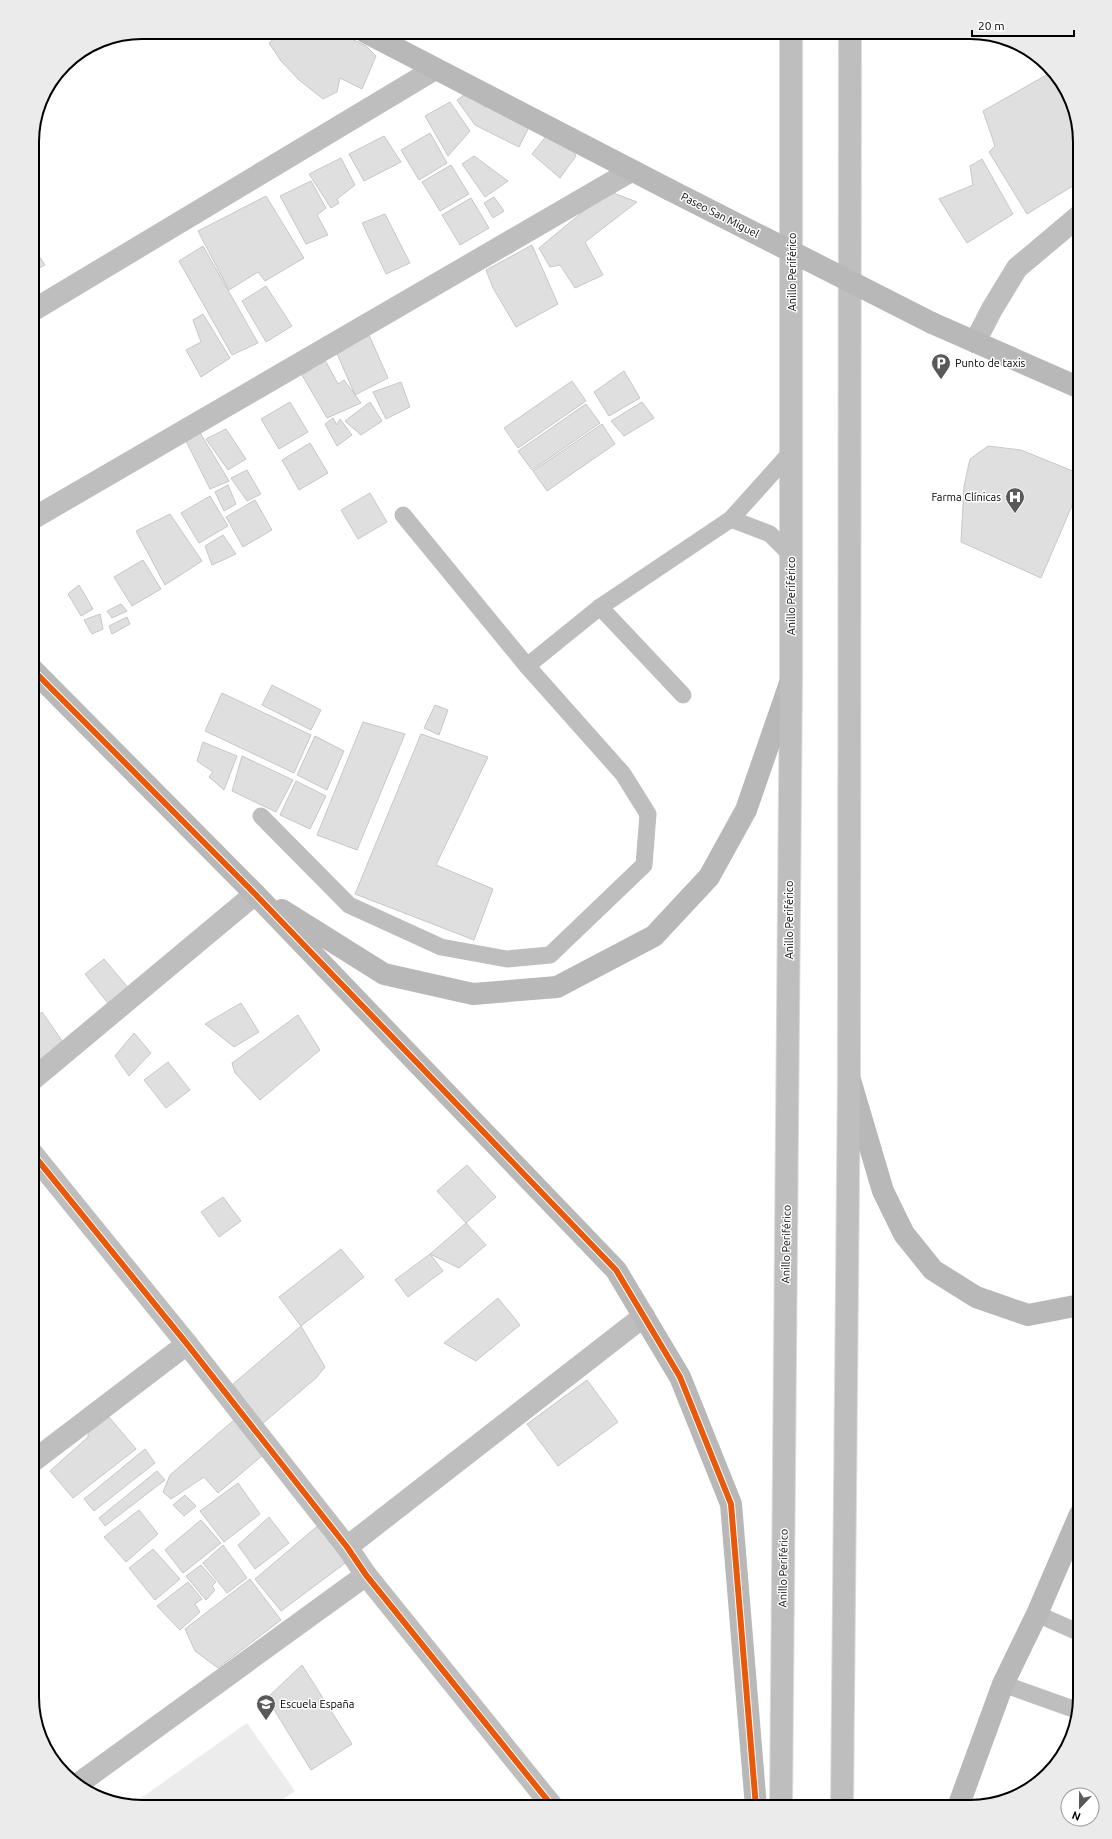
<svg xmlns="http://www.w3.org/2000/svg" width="1112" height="1839" viewBox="0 0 1112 1839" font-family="Ubuntu,sans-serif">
  <rect width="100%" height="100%" fill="#fff"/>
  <polygon fill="#ececec" points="247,1723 295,1791 272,1807 135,1807 131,1805"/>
  <g fill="#dfdfdf" stroke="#c7c7c7">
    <polygon points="281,32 338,32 366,46 376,56 362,89 340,78 337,92 323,99 299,80 281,61 269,43"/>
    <polygon points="957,32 977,32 1016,46"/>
    <polygon points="1050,73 1070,98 1080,142 1080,160 1075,164 1076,184 1027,214 989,152 995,146 983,111"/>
    <polygon points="468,92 485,107 492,104 531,123 519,147 475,125 457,100"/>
    <polygon points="450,102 470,131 448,156 425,116"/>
    <polygon points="430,133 447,163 419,180 401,150"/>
    <polygon points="547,135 571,147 576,156 560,178 532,154"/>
    <polygon points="384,136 401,162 364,181 349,154"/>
    <polygon points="474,156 508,181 485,197 462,164"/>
    <polygon points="341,158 355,185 337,199 339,203 331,208 309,174"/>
    <polygon points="982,159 1013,214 967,243 939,199 973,185 970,166"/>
    <polygon points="451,165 469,194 440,211 422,182"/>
    <polygon points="311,181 326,208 317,215 328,235 306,244 280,196"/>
    <polygon points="608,191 637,202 585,242 603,275 575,288 560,265 550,267 539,248"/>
    <polygon points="266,196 304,258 265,281 258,272 229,290 198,231"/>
    <polygon points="494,197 504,211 493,218 484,203"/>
    <polygon points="471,198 489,228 460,245 442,215"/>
    <polygon points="385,214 410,263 386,274 362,223"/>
    <polygon points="32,245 45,265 32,272"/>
    <polygon points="532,245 558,304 516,327 493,288 486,270"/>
    <polygon points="203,246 258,343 232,355 179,261"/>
    <polygon points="266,286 292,326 266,342 242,301"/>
    <polygon points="203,314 230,358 201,377 186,350 201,342 193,320"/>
    <polygon points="369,335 388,378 355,395 335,349"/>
    <polygon points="325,360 338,384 344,380 361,403 327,418 302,375"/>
    <polygon points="624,371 640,398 609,416 594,392"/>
    <polygon points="572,381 586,401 518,448 504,428"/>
    <polygon points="401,382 410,407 386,419 373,392"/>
    <polygon points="290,402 308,432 279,449 261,419"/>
    <polygon points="370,402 382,421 361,435 345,421"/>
    <polygon points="642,402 654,418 624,436 611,421"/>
    <polygon points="586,404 600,423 532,470 518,451"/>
    <polygon points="333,418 337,425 340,419 352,435 337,446 325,424"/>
    <polygon points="602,424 615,444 547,491 533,471"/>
    <polygon points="226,429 246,459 228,470 206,439"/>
    <polygon points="199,431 229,481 210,489 185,439"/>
    <polygon points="310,443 328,473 299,490 282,460"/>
    <polygon points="988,446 1021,450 1080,474 1080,487 1041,578 961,542 964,486 970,459"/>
    <polygon points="247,470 261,494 247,501 231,478"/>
    <polygon points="228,485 236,504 224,511 215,492"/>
    <polygon points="370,493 387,522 358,539 341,510"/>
    <polygon points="210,496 228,526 199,543 181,513"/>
    <polygon points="255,500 272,530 243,547 226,517"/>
    <polygon points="170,514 202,561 165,585 136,531"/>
    <polygon points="223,535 236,554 212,565 205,546"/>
    <polygon points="143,560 161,589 132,606 114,577"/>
    <polygon points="79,585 93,609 81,616 68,594"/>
    <polygon points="121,604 127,611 112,618 107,611"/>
    <polygon points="100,614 103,629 92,634 84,620"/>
    <polygon points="127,617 130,624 112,634 109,626"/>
    <polygon points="272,685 321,710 311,730 262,705"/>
    <polygon points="222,693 311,735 294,773 205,731"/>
    <polygon points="435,705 448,710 439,735 424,728"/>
    <polygon points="363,722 405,734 357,850 317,835"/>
    <polygon points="421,734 488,757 436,865 493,889 474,940 355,894"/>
    <polygon points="315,736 344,751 327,790 297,775"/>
    <polygon points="203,742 237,756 224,790 209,777 213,772 197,761"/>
    <polygon points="242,756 293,780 276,812 232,791"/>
    <polygon points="296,781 326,796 310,829 280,815"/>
    <polygon points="104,959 130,990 110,1006 85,974"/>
    <polygon points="241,1003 259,1032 234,1047 205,1024"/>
    <polygon points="42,1012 65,1045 32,1073 32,1021"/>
    <polygon points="298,1015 320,1050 260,1100 235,1073 232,1063"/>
    <polygon points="134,1033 151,1053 129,1076 115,1056"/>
    <polygon points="168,1062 190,1090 166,1108 144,1080"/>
    <polygon points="467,1165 496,1197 466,1223 437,1191"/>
    <polygon points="223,1197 241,1221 219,1237 201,1212"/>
    <polygon points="466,1223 486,1245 459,1268 430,1254"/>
    <polygon points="341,1249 364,1277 301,1326 279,1297"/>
    <polygon points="430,1254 443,1271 408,1297 395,1280"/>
    <polygon points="498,1298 520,1325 476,1361 444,1343"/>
    <polygon points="301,1326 325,1367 316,1378 262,1424 233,1384"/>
    <polygon points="587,1380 618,1422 558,1466 527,1424"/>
    <polygon points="109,1417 136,1449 73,1498 50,1471 88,1437 88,1433"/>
    <polygon points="234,1420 263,1455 218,1493 204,1477 171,1499 163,1492 170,1475"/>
    <polygon points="145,1449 155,1463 94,1511 84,1499"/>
    <polygon points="157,1471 165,1480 105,1526 99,1518"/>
    <polygon points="238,1483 260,1514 224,1542 200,1511"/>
    <polygon points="185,1495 196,1506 184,1516 173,1505"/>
    <polygon points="139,1510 158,1534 126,1562 104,1537"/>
    <polygon points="269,1517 289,1543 255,1569 238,1545"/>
    <polygon points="201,1520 221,1543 183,1573 165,1550"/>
    <polygon points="321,1523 352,1558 281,1611 255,1579"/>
    <polygon points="223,1545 247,1578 227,1593 203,1563"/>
    <polygon points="153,1549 180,1579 155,1600 129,1568"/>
    <polygon points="201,1565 216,1582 212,1586 215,1590 206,1600 186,1576"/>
    <polygon points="250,1579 281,1620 218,1668 195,1651 185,1629"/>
    <polygon points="188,1582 202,1599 195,1604 200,1612 180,1630 157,1606"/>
    <polygon points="302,1665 352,1744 311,1770 267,1698"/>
  </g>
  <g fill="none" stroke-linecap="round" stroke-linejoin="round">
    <g stroke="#dbdbdb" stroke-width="24">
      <g id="highway">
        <polyline points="781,1807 791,678 791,32"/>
        <polyline points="842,1807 849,1075 850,32"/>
      </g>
    </g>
    <g stroke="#bebebe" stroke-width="17">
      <polyline points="731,519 770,534 792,556"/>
      <polyline points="600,607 683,695"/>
      <polyline points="527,666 600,607 731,519 792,451"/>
      <polyline points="261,816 349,905 441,947 507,959 550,955 644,865 648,814 623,774 527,666 403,515"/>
      <polyline points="1037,1614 1080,1633"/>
      <polyline points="1003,1684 1076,1710"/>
    </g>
    <g stroke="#bebebe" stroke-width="22">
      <polyline points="32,311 435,69"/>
      <polyline points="975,342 992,309 1017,268 1080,215"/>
      <polyline points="32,519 631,171"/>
      <polyline points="32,1080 255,894"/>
      <polyline points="32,1153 187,1344 347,1547 366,1575 553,1807"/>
      <polyline points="32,1462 187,1344"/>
      <polyline points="347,1547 644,1316"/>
      <polyline points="78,1784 366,1575"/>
    </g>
    <g stroke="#b8b8b8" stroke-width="22">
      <polyline points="365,32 670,190"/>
      <polyline points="932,323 1080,388"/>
      <polyline points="32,669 255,894 616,1270 680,1377 731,1504 756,1807"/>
      <polyline points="282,910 384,974 473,994 557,987 654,936 709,877 746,810 790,683"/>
      <polyline points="851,1083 883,1191 904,1234 933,1270 976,1297 1028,1315 1080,1305"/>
      <polyline points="958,1807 1003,1684 1037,1614 1080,1514"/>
    </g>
    <use href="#highway" stroke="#bebebe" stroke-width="22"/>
    <polyline stroke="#b8b8b8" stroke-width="22" points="670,190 932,323"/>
    <g stroke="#fff" stroke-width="8">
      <g id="cycleway">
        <polyline points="32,669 255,894 616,1270 680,1377 731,1504 756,1807"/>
        <polyline points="32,1153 187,1344 347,1547 366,1575 553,1807"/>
      </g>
    </g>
    <use href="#cycleway" stroke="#e8590c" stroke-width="6"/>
  </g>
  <defs>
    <g id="parking-pin" transform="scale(1)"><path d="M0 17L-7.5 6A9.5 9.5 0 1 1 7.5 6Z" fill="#595959" stroke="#fff"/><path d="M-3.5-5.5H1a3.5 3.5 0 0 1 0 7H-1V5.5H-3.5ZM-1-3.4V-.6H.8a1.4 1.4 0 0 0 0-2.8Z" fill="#fff"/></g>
    <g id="hospital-pin" transform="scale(1)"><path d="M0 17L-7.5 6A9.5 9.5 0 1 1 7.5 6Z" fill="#595959" stroke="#fff"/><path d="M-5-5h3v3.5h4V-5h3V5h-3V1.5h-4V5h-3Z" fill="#fff"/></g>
    <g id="school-pin" transform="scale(1)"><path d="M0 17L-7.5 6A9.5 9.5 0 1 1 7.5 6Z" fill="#595959" stroke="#fff"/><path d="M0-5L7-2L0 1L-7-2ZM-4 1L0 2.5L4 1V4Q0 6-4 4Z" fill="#fff"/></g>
  </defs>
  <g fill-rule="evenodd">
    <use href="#parking-pin" x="941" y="363"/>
    <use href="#hospital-pin" x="1015" y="497"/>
    <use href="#school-pin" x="266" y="1704"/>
  </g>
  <g text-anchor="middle" stroke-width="3" stroke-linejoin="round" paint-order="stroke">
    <g font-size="11" fill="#000" stroke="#fff">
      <text transform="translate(720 215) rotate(27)" y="4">Paseo San Miguel</text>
      <text transform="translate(792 272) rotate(-90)" y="4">Anillo Periférico</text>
      <text transform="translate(791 596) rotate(-90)" y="4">Anillo Periférico</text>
      <text transform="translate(789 920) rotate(-90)" y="4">Anillo Periférico</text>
      <text transform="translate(786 1244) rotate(-89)" y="4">Anillo Periférico</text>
      <text transform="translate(783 1568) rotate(-89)" y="4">Anillo Periférico</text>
    </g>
    <g font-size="11" fill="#000" stroke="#fff" text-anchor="start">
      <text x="955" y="367">Punto de taxis</text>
      <text x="1001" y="501" text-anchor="end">Farma Clínicas</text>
      <text x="280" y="1708">Escuela España</text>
    </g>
  </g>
  <path d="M0 0H1112V1839H0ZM142 39H970A103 103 0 0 1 1073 142V1697A103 103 0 0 1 970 1800H142A103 103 0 0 1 39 1697V142A103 103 0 0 1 142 39Z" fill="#ebebeb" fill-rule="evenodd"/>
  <path fill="none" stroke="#000" stroke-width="2" d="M142 39H970A103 103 0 0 1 1073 142V1697A103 103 0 0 1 970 1800H142A103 103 0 0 1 39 1697V142A103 103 0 0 1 142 39Z"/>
  <g transform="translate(1080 1807) rotate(202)"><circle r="19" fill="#ffffff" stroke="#999999"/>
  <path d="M0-3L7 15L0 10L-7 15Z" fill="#595959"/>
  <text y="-6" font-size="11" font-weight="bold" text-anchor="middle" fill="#000000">N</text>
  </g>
  <path d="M972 30v6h102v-6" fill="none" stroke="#000000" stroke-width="2"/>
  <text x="978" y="30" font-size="12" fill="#000000" stroke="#ffffff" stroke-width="3" paint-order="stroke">20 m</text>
</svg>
